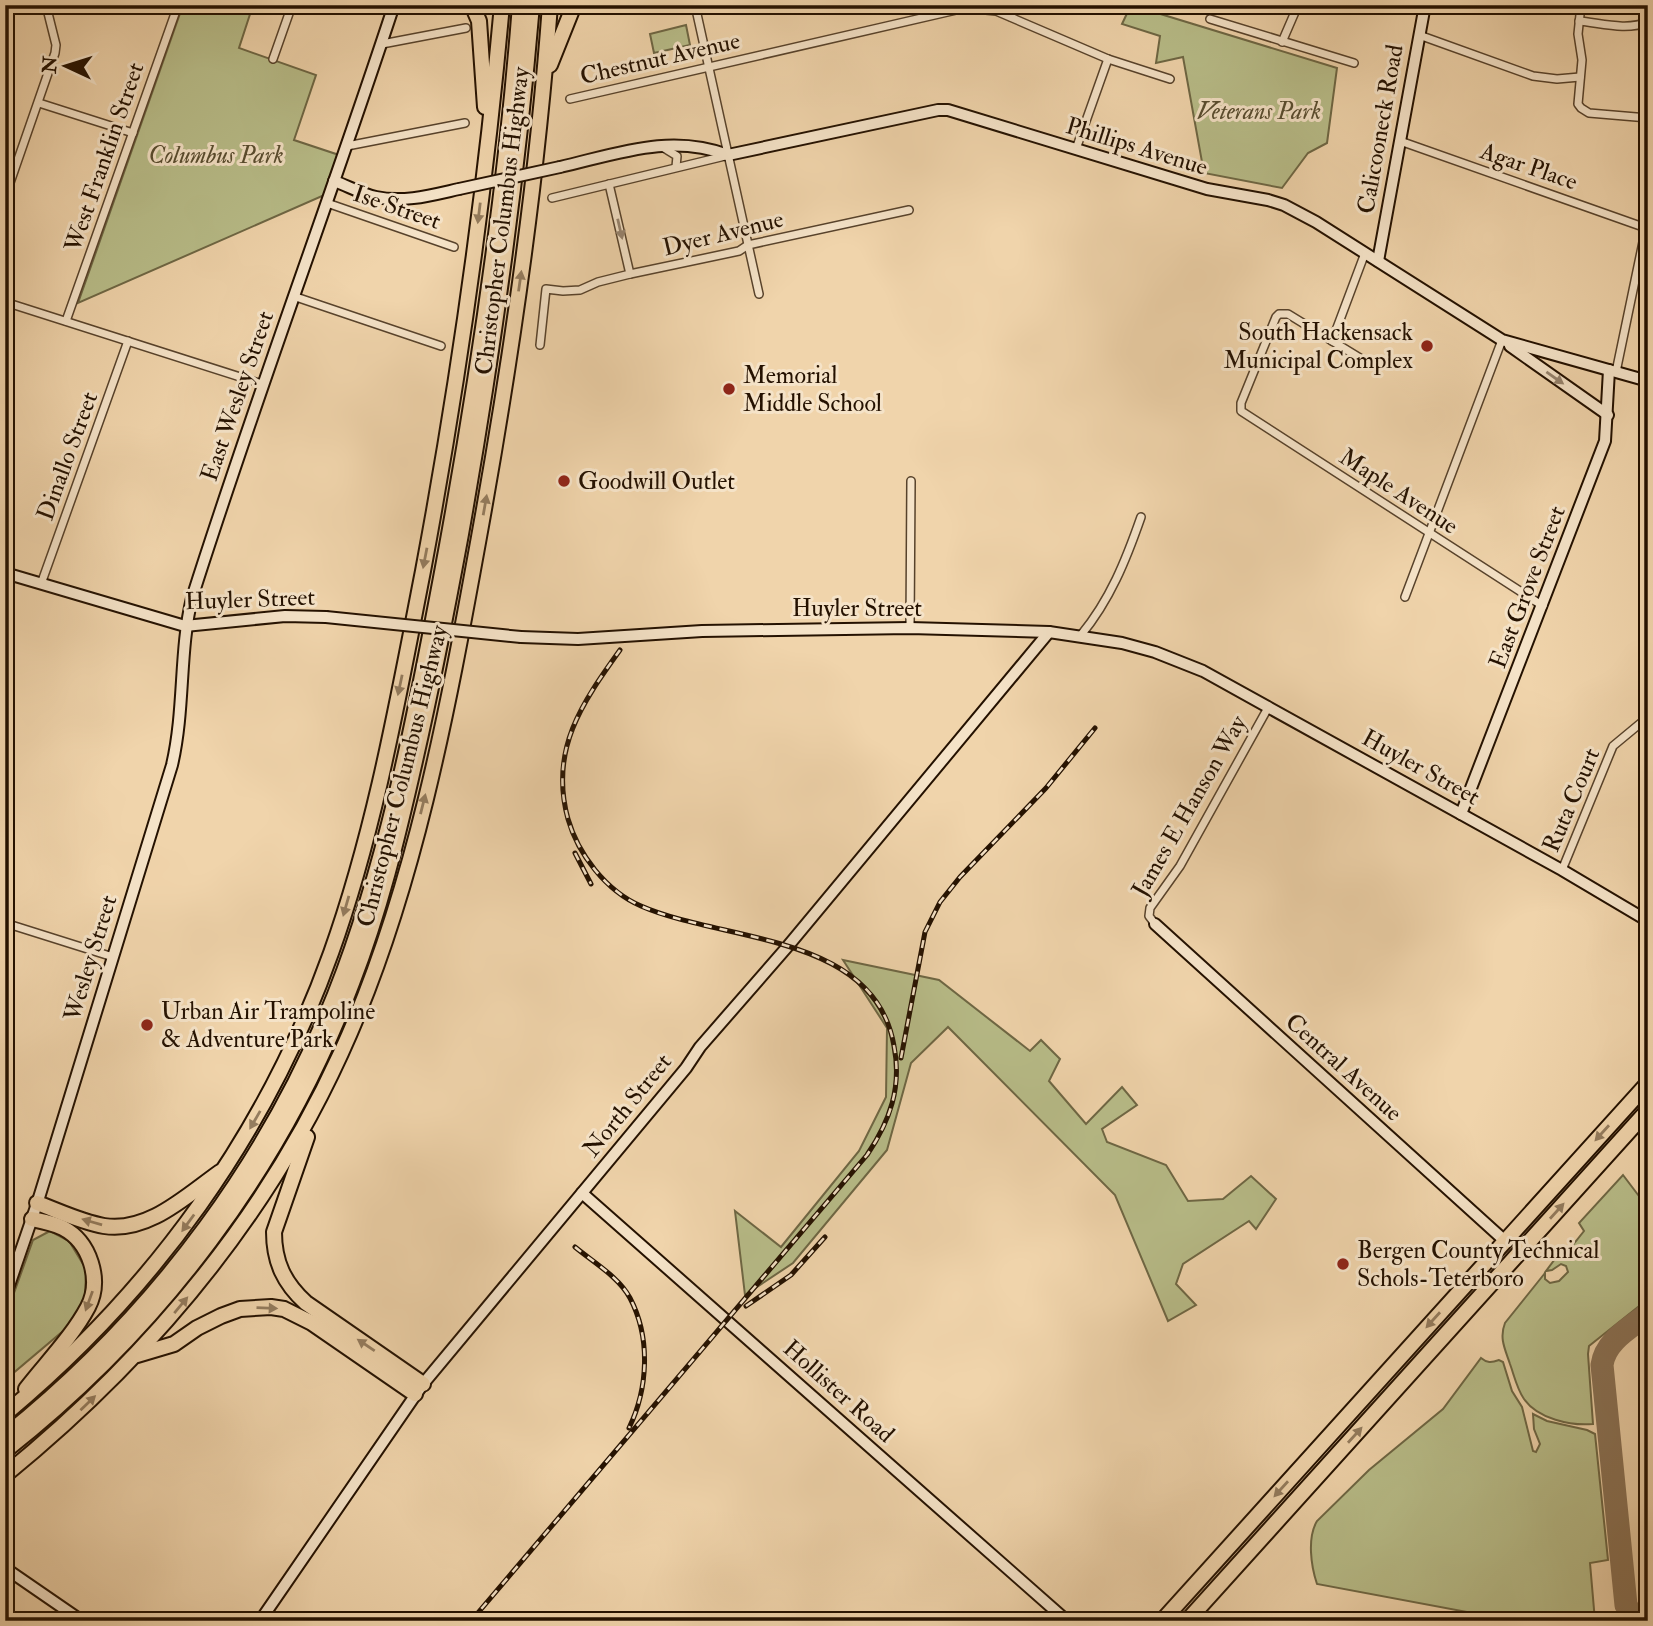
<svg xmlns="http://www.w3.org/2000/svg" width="1653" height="1626" viewBox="0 0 1653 1626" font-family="'IM FELL Double Pica',serif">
  <rect width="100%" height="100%" fill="#f0d4ab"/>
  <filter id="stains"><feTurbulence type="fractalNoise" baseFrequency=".00286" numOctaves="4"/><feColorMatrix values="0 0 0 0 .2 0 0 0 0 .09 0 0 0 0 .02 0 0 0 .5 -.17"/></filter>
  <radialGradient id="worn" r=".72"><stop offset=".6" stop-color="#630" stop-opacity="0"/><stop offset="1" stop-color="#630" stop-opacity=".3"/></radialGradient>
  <g fill="#b8bd89" stroke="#6e6744" stroke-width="2">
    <polygon points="183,5 253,5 239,48 316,75 294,140 342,156 329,193 78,303"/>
    <polygon points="1131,5 1337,68 1327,143 1308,153 1282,188 1204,173 1183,57 1156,63 1160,36 1122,24"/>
    <polygon points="686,25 690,45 654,53 650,34"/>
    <polygon points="843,960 939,980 1030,1051 1041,1040 1060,1059 1049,1081 1086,1124 1122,1087 1137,1105 1102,1129 1107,1142 1166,1165 1188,1201 1223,1199 1251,1176 1276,1199 1256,1229 1249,1221 1183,1264 1176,1284 1196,1305 1168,1321 1115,1195 948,1027 911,1063 887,1150 793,1263 745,1295 735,1211 781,1247 859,1151 886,1097 887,1028"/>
    <path d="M 1623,1175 L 1648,1208 L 1648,1299 L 1589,1346 L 1588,1354 L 1593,1424 C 1571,1426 1538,1419 1524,1399 C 1517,1389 1514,1375 1510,1364 C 1505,1349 1499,1338 1505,1323 L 1545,1273 L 1545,1279 L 1550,1283 L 1559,1281 L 1568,1272 L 1566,1266 L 1561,1264 L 1552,1270 L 1546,1271 L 1564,1247 L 1568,1251 L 1584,1231 L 1579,1223 Z"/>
    <polygon points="50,1231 69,1241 86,1269 85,1298 69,1326 5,1380 5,1318 33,1240"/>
    <path d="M 1481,1358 C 1487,1363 1491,1363 1499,1360 L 1503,1362 L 1512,1391 L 1522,1407 L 1533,1451 L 1536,1452 L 1540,1444 L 1534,1429 L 1533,1414 L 1547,1421 L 1587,1430 L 1595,1434 L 1608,1560 L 1590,1563 L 1595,1621 L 1515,1621 L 1317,1584 C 1311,1566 1307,1538 1317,1521 L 1369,1470 L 1443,1409 Z"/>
  </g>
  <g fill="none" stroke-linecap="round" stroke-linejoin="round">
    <path stroke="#8a7256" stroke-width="23" d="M 1639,1621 L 1631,1614 L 1626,1605 L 1602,1365 C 1605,1341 1630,1328 1648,1314"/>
    <g stroke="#57422b" stroke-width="10">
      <g id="street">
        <polyline points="695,5 759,294"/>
        <polyline points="1581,5 1578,34 1582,60 1578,104 1581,108 1589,113 1648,118"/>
        <polyline points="1011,17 1015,5"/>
        <polyline points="1210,19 1354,63"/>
        <path d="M 1579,21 C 1601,23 1626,31 1648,22"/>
        <polyline points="1419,35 1533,76 1557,79 1580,77"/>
        <polyline points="1282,42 1298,5"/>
        <polyline points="382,44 466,28"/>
        <polyline points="273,59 292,5"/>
        <polyline points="570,99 965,8 996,11 1108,59 1170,79"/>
        <polyline points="39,103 133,133"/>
        <polyline points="1400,141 1646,228"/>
        <polyline points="347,146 465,123"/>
        <polyline points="664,148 677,156 676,167"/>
        <polyline points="1076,149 1108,59"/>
        <polyline points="609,184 630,274"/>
        <polyline points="5,197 55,53 56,45 46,5"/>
        <polyline points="552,198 725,156"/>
        <polyline points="327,203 454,247"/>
        <polyline points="293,296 441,346"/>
        <polyline points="5,302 262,384"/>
        <polyline points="66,321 178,5"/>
        <polyline points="1332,341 1365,253"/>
        <polyline points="540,345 546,289 563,291 580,290 598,282 630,274 739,251 748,245 909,210"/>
        <polyline points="1373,366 1288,314 1279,314 1276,317 1241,403 1241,411 1543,606"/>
        <polyline points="1616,372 1648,218"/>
        <polyline points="41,584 128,341"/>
        <polyline points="1405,597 1502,340"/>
        <polyline points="910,628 911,481"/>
        <path d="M 1081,635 C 1110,600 1126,560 1141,517"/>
        <polyline points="1562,870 1613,746 1648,717"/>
        <polyline points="5,923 113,957"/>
        <polyline points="1155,924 1149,916 1150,908 1180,866 1269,706"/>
      </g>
    </g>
    <g stroke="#241100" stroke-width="14">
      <g id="secondary">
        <path d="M 560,167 C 617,154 670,133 728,155 L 938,110 L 948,110 L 1207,189 L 1268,200 L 1284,205 L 1316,222 L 1502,340 L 1648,381"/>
        <path d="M 334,181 C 348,186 362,194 376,197 C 404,203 432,195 459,189"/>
        <polyline points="1378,261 1425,5"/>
        <polyline points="1510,346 1608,415"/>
        <polyline points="5,573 185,626 285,616 326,617"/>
        <polyline points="521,637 578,639 702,631 910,628 1049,632 1122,643 1155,652 1203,671 1562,870 1648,921"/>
        <polyline points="1461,814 1605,441 1609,370"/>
        <polyline points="1155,924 1505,1241"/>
        <polyline points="582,1193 1067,1621"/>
        <path d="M 5,1297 L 38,1201 L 172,765 C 185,709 179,652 192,598 C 255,399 329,203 394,5"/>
        <polyline points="5,1568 82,1621"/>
        <polyline points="260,1621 423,1384 686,1068 700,1047 788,946 1049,632"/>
      </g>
    </g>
    <g stroke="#241100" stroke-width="18">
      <g id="highway">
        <polyline points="472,5 479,21 485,107"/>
        <polyline points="550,65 574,5"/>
        <path d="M 307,1137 L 274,1232 C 274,1262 284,1283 306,1303 L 423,1384"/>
        <path d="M 37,1203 C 59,1211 81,1222 104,1226 C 148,1233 186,1196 220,1172"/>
        <polyline points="137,1355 174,1344 197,1328 221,1316 240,1309 271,1307 284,1309 312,1323 415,1394"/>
        <path d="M 26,1389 C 46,1363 72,1337 88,1307 C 102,1280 90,1242 63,1228 C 53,1223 42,1221 32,1219"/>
        <path d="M 5,1414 C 153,1291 266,1135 331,953 C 375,830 398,699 423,571 C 458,384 485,195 502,5"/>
        <path d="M 5,1436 C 157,1314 276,1155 344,971 C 393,838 420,690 446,551 C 479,371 506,188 520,5"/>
        <path d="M 5,1451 C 160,1329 282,1168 352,983 C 380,911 398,836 415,761 C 432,686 447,610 461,534 C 492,359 517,183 532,5"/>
        <path d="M 5,1475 C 146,1360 265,1220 341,1053 C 414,894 448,708 479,537 C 511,361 537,183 550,5"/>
        <polyline points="1162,1621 1648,1083"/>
        <polyline points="1187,1621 1648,1110"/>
      </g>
    </g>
    <use href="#street" stroke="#f5e3c8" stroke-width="7"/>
    <use href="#secondary" stroke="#f5e3c8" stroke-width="10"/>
    <use href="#highway" stroke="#f0d4ab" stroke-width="14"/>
    <g stroke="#241100" stroke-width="5">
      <g id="rail">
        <polyline points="575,853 591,884"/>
        <polyline points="901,1058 925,932 940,902 960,877 1046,788 1095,728"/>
        <path d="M 575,1247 C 593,1262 619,1277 630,1298 C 651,1338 648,1389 629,1428"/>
        <polyline points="746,1306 791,1275 825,1237"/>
        <polyline points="5,1613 16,1621"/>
        <path d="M 471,1621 L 867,1155 C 890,1121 902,1087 894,1046 C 875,933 723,942 641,906 C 606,891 578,854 568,819 C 549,750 582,703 620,650"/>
      </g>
    </g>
    <use href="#rail" stroke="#f5e3c8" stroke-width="2.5" stroke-dasharray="8" stroke-linecap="butt"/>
    <g stroke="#241100" stroke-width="14" stroke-linecap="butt">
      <g id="secondary-bridge">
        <polyline points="459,189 560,167"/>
        <polyline points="326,617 521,637"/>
      </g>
    </g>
    <use href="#secondary-bridge" stroke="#f5e3c8" stroke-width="10"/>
  </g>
  <defs><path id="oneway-solid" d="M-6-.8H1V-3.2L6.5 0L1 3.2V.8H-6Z" transform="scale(1.75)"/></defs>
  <g fill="#947c5e">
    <use href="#oneway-solid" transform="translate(479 213) rotate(97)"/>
    <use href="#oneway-solid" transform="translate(520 281) rotate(-82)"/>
    <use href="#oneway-solid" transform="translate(485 505) rotate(-80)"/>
    <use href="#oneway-solid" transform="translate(425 558) rotate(101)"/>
    <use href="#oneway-solid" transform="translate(400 685) rotate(102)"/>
    <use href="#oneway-solid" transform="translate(423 804) rotate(-76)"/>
    <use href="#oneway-solid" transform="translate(346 906) rotate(106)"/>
    <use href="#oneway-solid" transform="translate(255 1120) rotate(120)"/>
    <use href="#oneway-solid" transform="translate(1602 1133) rotate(132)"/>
    <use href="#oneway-solid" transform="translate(1557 1211) rotate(-48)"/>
    <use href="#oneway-solid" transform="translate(92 1222) rotate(-164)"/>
    <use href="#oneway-solid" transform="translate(188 1223) rotate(126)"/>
    <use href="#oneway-solid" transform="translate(89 1301) rotate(110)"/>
    <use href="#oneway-solid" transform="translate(181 1305) rotate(-50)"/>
    <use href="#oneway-solid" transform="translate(267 1308) rotate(2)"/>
    <use href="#oneway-solid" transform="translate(1433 1320) rotate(132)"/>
    <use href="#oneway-solid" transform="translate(366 1345) rotate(-146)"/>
    <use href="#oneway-solid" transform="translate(88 1403) rotate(-44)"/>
    <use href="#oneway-solid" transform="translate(1355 1435) rotate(-48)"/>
    <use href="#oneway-solid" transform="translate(1281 1489) rotate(132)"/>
  </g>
  <g fill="#97846e">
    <use href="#oneway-solid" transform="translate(620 229) rotate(77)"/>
    <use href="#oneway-solid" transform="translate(1555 378) rotate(35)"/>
  </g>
  <g fill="#8f2418" stroke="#f5e3c8" stroke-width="2.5">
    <circle cx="1427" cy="346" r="7"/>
    <circle cx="729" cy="389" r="7"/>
    <circle cx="564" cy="481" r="7"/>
    <circle cx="147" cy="1025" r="7"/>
    <circle cx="1343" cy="1264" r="7"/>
  </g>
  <g text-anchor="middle" stroke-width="6" stroke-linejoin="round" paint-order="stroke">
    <g font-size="24" fill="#241100" stroke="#f5e3c8">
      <text transform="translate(660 58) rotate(-13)" y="8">Chestnut Avenue</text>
      <text transform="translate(1380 129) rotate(-80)" y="8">Calicooneck Road</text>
      <text transform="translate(1137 146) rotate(17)" y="8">Phillips Avenue</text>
      <text transform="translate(104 157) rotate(-71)" y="8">West Franklin Street</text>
      <text transform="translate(1529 166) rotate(19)" y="8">Agar Place</text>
      <text transform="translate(397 207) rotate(19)" y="8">Ise Street</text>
      <text transform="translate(502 221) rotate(-83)" y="8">Christopher Columbus Highway</text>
      <text transform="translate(723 233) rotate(-14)" y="8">Dyer Avenue</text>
      <text transform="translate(237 396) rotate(-71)" y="8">East Wesley Street</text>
      <text transform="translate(67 456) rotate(-70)" y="8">Dinallo Street</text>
      <text transform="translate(1399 491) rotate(33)" y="8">Maple Avenue</text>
      <text transform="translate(1527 587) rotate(-69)" y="8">East Grove Street</text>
      <text transform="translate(250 599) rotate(-2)" y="8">Huyler Street</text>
      <text x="857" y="616">Huyler Street</text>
      <text transform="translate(1421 767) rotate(29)" y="8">Huyler Street</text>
      <text transform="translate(402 776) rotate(-76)" y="8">Christopher Columbus Highway</text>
      <text transform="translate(1571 800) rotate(-67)" y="8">Ruta Court</text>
      <text transform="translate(1189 806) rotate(-60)" y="8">James E Hanson Way</text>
      <text transform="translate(90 958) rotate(-73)" y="8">Wesley Street</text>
      <text transform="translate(1344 1067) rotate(42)" y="8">Central Avenue</text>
      <text transform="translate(627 1105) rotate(-51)" y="8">North Street</text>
      <text transform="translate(839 1391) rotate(42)" y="8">Hollister Road</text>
    </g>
    <g font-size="24" font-style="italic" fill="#584d30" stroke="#f5e3c8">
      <text x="1259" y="119">Veterans Park</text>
      <text x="216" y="163">Columbus Park</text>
    </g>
    <g font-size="24" fill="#241100" stroke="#f5e3c8" text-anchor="start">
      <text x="1413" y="340" text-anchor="end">South Hackensack<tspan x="1413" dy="28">Municipal Complex</tspan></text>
      <text x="743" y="383">Memorial<tspan x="743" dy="28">Middle School</tspan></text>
      <text x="578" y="489">Goodwill Outlet</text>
      <text x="161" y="1019">Urban Air Trampoline<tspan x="161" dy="28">&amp; Adventure Park</tspan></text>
      <text x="1357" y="1258">Bergen County Technical<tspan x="1357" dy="28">Schols-Teterboro</tspan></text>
    </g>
  </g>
  <rect width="1653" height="1626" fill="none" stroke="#f0d4ab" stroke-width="28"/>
  <rect x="7" y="7" width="1639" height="1612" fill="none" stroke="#241100" stroke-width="3.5"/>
  <rect x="14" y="14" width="1625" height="1598" fill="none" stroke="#241100" stroke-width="2"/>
  <g transform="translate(66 66) rotate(274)" stroke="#f5e3c8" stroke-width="5" paint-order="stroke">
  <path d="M0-5L12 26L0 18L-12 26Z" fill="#241100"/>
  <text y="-10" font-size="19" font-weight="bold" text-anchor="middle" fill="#241100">N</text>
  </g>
  <rect width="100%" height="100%" filter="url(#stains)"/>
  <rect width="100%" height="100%" fill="url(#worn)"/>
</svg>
